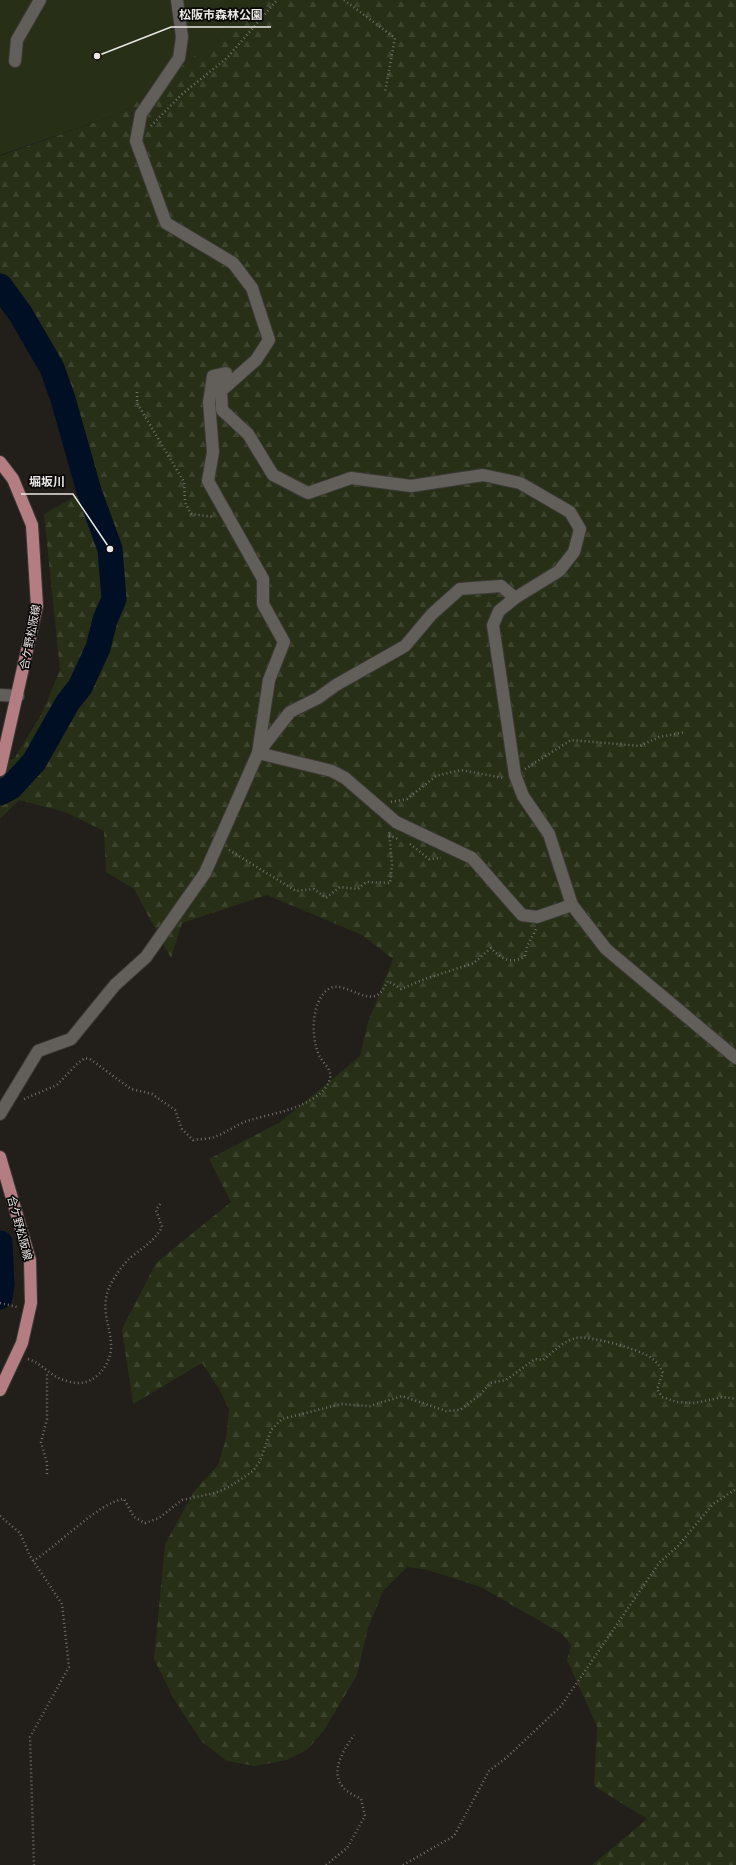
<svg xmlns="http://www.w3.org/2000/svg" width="736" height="1865" viewBox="0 0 736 1865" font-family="'Exo 2','Noto Sans JP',sans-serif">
  <defs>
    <pattern id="forest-firs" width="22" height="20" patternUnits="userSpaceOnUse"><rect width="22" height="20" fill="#273017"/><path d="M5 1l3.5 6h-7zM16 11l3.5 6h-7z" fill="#3c442d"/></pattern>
  </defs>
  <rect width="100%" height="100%" fill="#221e1a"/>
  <polygon fill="#273017" points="0,0 265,0 124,112 0,155"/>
  <polygon fill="url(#forest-firs)" points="265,0 736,0 736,1865 592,1865 647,1819 594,1786 597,1726 567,1660 571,1645 562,1634 481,1587 428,1570 407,1567 383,1591 368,1628 357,1675 324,1730 308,1749 287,1760 255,1766 227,1761 202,1742 174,1699 154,1659 165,1544 195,1490 218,1465 226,1439 229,1409 219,1389 202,1363 133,1404 122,1329 156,1263 231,1202 209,1159 279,1123 360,1056 368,1022 393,959 362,935 267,895 182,923 171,958 134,889 106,872 104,831 65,812 19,800 0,819 0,760 14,759 42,713 60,670 44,514 99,483 56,352 0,272 0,156 124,112"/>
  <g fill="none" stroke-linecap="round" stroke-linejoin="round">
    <g stroke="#000f24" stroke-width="25">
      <polyline points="0,286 20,313 52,368 63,399 89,491 110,549 114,599 105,620 98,648 80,687 68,702 34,762 11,787 0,793"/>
      <polyline points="0,1243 2,1284 0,1297"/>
    </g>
    <g stroke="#3c3936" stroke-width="14">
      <g id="minor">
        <polyline points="177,0 182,37 179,58 141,114 136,141 166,223 233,263 252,288 269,340 256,360 221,391 222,410 248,434 273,475 308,493 351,478 411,486 483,475 520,483 570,512 580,529 574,552 559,571 515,598 499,611 493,625 515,775 523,796 549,834 572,905 606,949 736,1058"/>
        <polyline points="15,61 17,40 40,0"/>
        <polyline points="515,598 501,586 460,589 432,614 405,646 336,685 318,698 290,712 258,753 332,771 345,778 396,822 472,858 522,915 537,917 572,905"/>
        <polyline points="0,695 18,696"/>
        <polyline points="0,1114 38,1051 71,1039 115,985 146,957 205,873 258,753 269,680 284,642 263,604 263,579 208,481 213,452 209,402 213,376 226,373 222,389"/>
      </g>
    </g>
    <g stroke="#3c3936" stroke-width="14">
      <g id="major">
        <polyline points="0,462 13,479 32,525 37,606 0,770"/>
        <polyline points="0,1157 30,1260 31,1303 22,1343 0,1390"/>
      </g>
    </g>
    <g stroke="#726f6b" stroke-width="2.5" stroke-dasharray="1 3" stroke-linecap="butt">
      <polyline points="344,0 395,38 385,92"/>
      <polyline points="151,126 181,95 227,58 277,0"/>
      <polyline points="137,392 137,403 184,482 185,502 191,514 214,517"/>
      <polyline points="525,769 571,740 640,746 659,737 686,732"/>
      <polyline points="391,802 407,799 436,776 461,770 503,778"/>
      <polyline points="389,835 398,839"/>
      <polyline points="410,844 429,859 441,858"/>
      <polyline points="229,850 296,891 314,889 326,898 340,887 358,889 366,882 390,883 392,865 389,831"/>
      <path d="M 24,1099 L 57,1085 L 77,1064 L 85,1058 L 90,1059 L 131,1089 L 152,1094 L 175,1110 L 182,1129 L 193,1140 C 200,1139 208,1139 214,1137 C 226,1133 236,1125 247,1121 C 266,1115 288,1112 305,1103 C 316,1098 328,1089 330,1078 C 332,1070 324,1064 320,1057 C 311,1040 311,1008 324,993 C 340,973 367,1010 382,991 C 384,988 386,984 388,981 L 401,989 L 425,979 L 474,963 L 491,948 C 501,959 512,965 525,956 L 527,947 L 536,929"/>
      <polyline points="0,1303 17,1307"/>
      <path d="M 28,1359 C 42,1363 50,1377 67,1381 C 79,1385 89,1383 98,1375 C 128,1344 95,1321 109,1288 C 113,1279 122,1265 130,1258 C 142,1248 154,1242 162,1227 L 156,1210 L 161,1203"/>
      <polyline points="47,1474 47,1463 41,1442 47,1419 47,1372"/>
      <polyline points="0,1516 20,1533 30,1556 62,1604 69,1667 30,1737 34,1865"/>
      <path d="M 33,1561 C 58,1546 99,1502 124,1499 L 134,1517 L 145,1523 L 159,1518 L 182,1500 L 215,1493 L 229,1487 L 253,1471 L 260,1461 L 271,1430 L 282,1419 L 341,1404 L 370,1406 L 402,1396 L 446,1411 L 460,1410 L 481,1394 L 490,1383 L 506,1380 L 535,1359 L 543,1360 C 553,1352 563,1341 576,1338 C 589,1335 638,1349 650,1357 C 656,1361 660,1366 663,1373 L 657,1389 L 662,1397 L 677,1402 L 695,1403 L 723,1397 L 736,1399"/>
      <path d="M 326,1865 L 347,1848 L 365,1816 L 361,1799 C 356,1796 346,1792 343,1787 C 329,1771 345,1748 354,1735"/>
      <polyline points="403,1865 454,1836 489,1771 506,1758 561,1706 659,1563 678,1546 713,1504 736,1489"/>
    </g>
    <use href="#minor" stroke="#625e59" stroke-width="12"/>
    <use href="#major" stroke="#b47d82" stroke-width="12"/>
  </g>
  <g text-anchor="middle" stroke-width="3.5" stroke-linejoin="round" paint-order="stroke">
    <g font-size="11" fill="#eae7e4" stroke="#0a0807">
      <text transform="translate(30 637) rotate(-79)" y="4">合ケ野松阪線</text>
      <text transform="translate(20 1228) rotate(75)" y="4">合ケ野松阪線</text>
    </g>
  </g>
  <path fill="none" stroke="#eae7e4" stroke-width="1.5" d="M97 56L171 27H271M110 549L73 494H21"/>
  <g fill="#eae7e4" stroke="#0a0807" stroke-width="1.5">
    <circle cx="97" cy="56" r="4"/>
    <circle cx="110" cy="549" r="4"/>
  </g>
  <g font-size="12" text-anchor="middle" font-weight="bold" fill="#eae7e4" stroke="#0a0807" stroke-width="3.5" stroke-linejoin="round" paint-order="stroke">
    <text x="221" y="19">松阪市森林公園</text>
    <text x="47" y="486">堀坂川</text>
  </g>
</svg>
